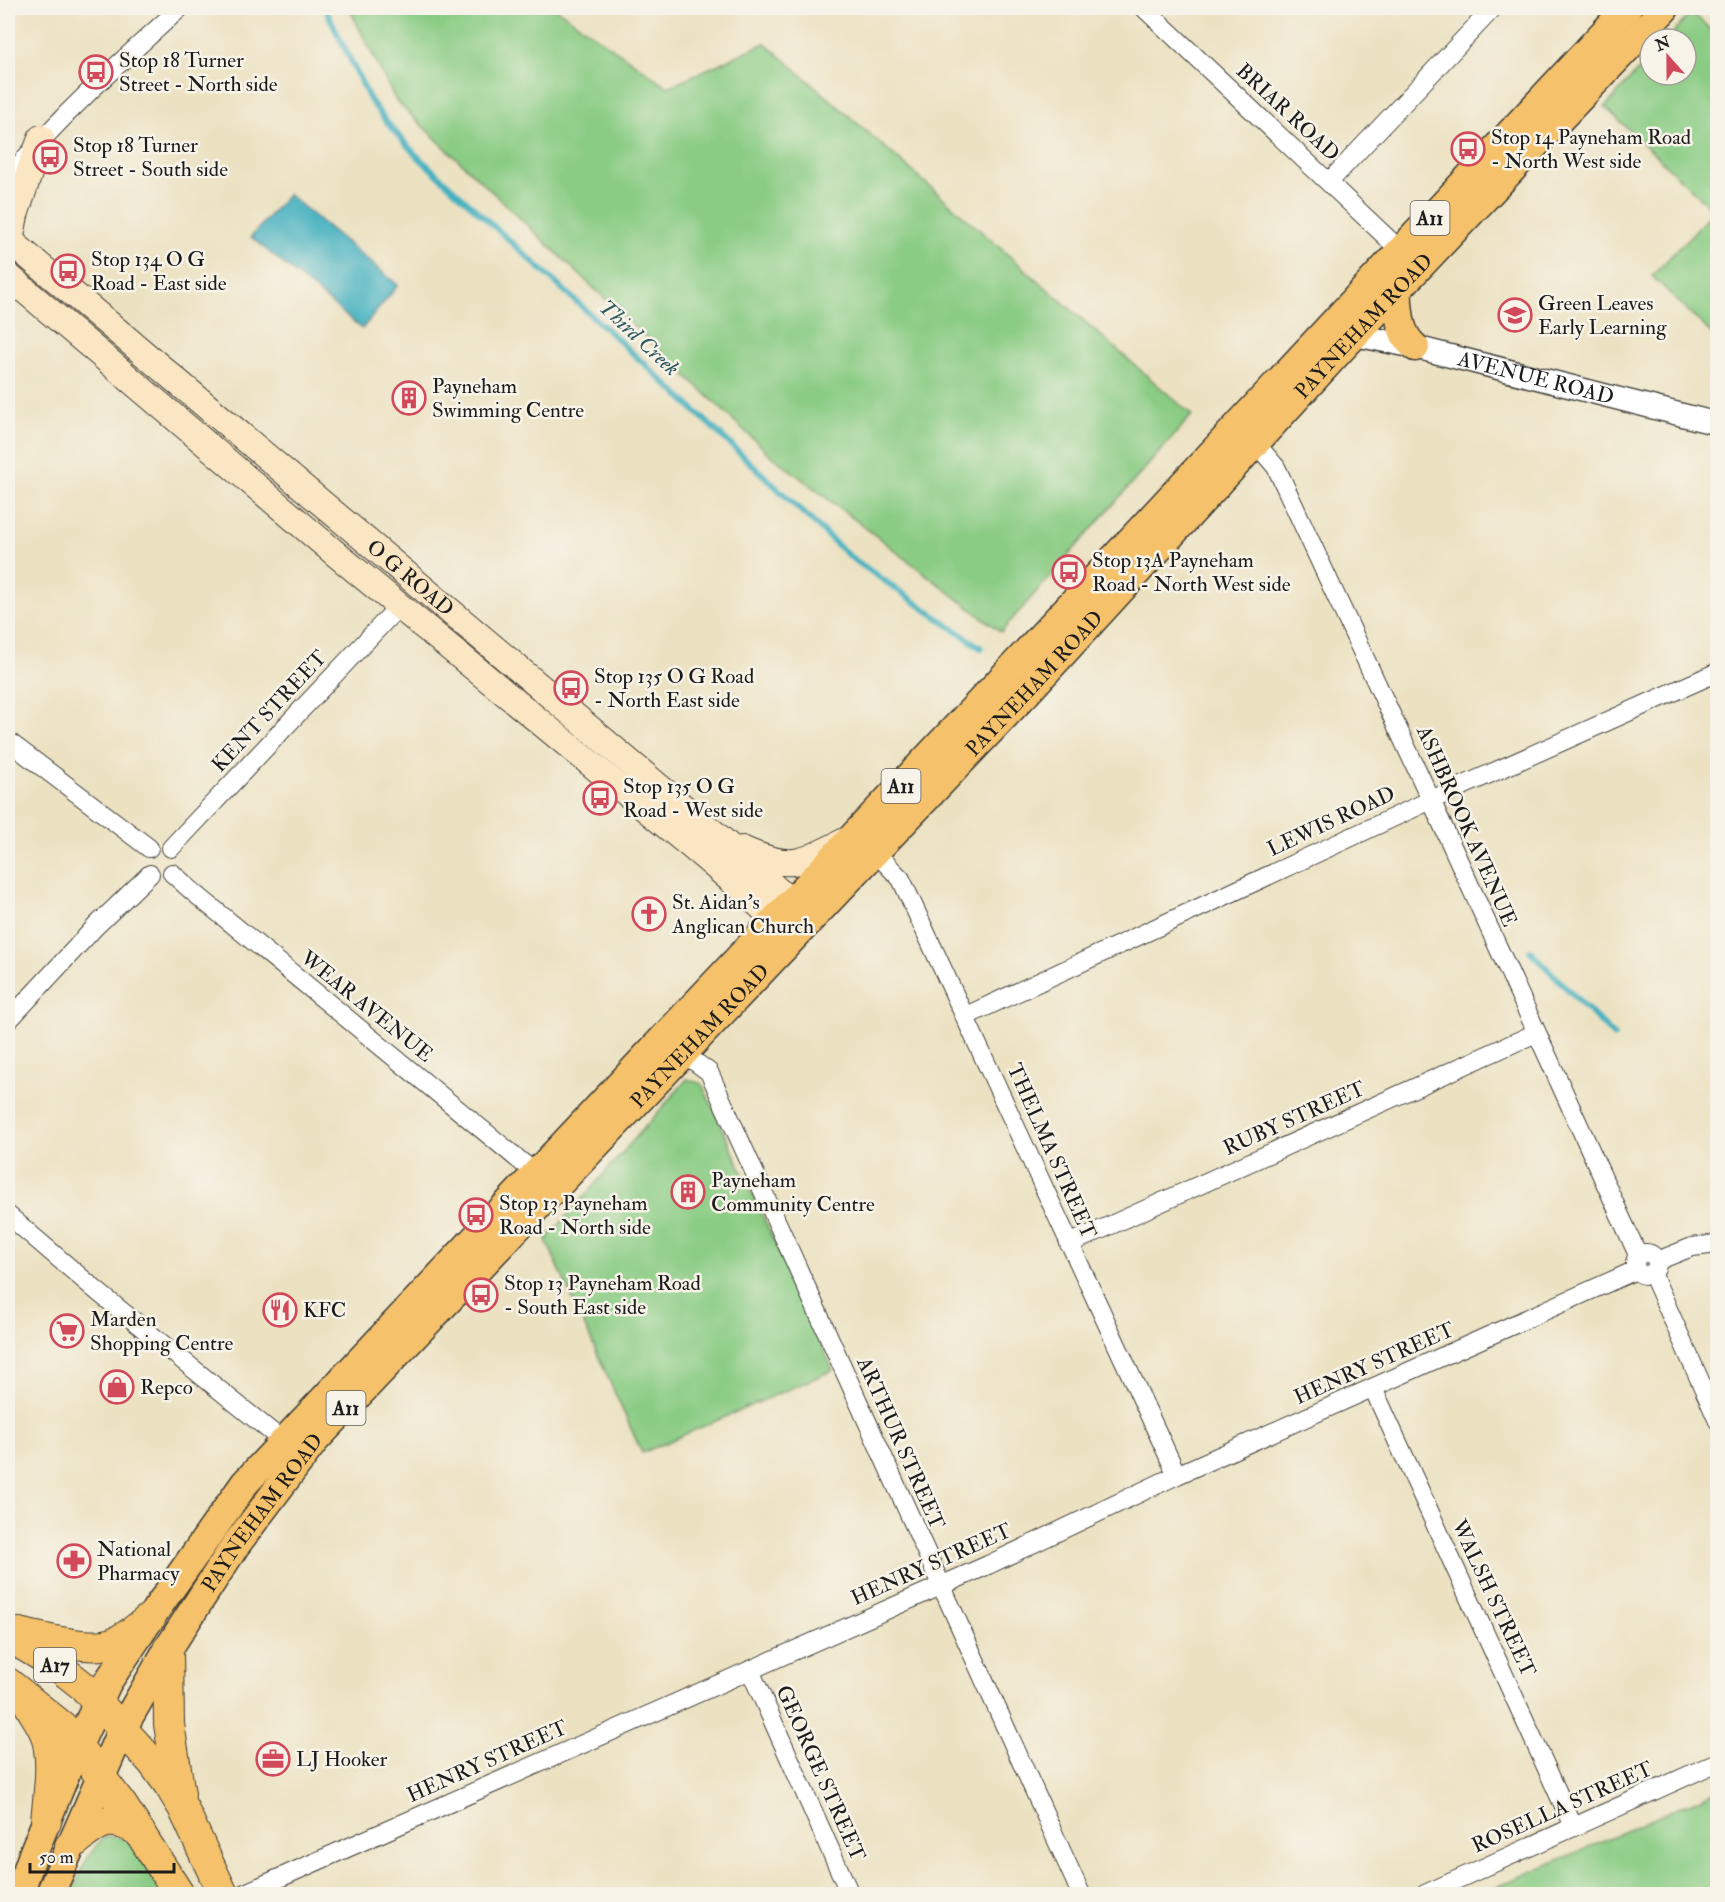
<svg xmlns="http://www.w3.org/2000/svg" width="1725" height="1902" viewBox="0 0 1725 1902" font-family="'IM FELL Double Pica',serif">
  <rect width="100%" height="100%" fill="#f7f3e8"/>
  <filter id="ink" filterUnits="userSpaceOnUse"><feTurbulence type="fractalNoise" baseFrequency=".0167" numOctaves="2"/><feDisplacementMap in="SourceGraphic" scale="12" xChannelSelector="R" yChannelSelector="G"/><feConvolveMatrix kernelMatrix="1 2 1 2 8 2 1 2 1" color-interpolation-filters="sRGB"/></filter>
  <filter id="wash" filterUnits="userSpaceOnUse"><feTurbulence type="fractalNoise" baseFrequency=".008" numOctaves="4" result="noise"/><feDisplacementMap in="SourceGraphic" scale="24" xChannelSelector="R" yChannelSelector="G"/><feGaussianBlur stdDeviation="1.35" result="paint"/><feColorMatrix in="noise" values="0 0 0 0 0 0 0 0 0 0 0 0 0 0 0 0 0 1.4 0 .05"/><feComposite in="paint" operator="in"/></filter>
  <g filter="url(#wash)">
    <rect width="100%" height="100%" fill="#ece2c2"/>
    <g fill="#8acc84" stroke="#537450" stroke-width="1.5">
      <polygon points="349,8 555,8 668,87 765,43 1192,415 1001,632 768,453 396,101"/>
      <polygon points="1692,12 1717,36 1717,339 1652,276 1714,211 1605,107 1650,57 1650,75 1686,75 1686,39 1667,39"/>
      <polygon points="687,1079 702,1084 833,1370 642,1453 546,1240"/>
      <polygon points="1717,1791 1717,1894 1480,1894"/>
      <path d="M 106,1836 L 131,1839 L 162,1894 L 71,1894 C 80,1874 88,1850 106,1836 Z"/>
    </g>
    <polygon fill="#44b1c0" stroke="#30666e" stroke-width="1.5" points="288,194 398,285 362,329 251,237"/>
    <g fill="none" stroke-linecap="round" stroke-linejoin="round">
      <g stroke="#44b1c0" stroke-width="6">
        <polyline points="325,8 370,100 389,125 415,154 675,392 849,556 981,648"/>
        <polyline points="1530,951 1614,1036"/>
      </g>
    </g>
  </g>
  <g filter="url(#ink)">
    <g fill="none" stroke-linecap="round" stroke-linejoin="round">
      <g stroke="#3b3a35" stroke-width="20">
        <g id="minor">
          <polyline points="1144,8 1400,250"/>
          <path d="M 8,178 C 61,115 119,63 180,8"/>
          <polyline points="1329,182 1493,8"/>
          <polyline points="1245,438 1264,453 1276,467 1431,800 1638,1255"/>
          <polyline points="8,741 149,848"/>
          <polyline points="171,848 400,605"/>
          <polyline points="875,852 901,879 1177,1475"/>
          <polyline points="172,873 192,891 535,1173"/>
          <polyline points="966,1016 1431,800 1718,672"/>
          <polyline points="8,1021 96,926 150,874"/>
          <polyline points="683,1053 709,1072 1081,1894"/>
          <polyline points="8,1215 98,1292 284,1442"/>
          <polyline points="1069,1244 1536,1033"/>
          <circle cx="1646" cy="1264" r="11"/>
          <polyline points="1657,1261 1692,1247 1718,1244"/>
          <polyline points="1652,1273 1718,1421"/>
          <polyline points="1373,1388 1573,1826"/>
          <polyline points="750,1670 850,1894"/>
          <polyline points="243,1894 988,1565 1177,1475 1636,1270"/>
          <polyline points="1425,1894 1718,1762"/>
        </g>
      </g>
      <g stroke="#3b3a35" stroke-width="25">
        <g id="tertiary">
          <path id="s1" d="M 1355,335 L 1415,347 L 1718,424"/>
        </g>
      </g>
      <g stroke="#3b3a35" stroke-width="28">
        <g id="secondary">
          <path id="s2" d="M 8,239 L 722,840 L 806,916"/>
          <polyline points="10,242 15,215 41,138"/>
          <polyline points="8,276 336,554 703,856 752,898 790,934"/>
          <path d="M 742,849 C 791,871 799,864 845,841"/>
        </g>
      </g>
      <g stroke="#3b3a35" stroke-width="31">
        <g id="primary">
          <path d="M 1397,290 C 1399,310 1398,334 1415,347"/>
          <polyline points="19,1894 33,1854 69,1765 107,1683 155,1611 245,1483 1010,670 1627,8"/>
          <path id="s3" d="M 50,1894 L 122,1729 L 168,1649 L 235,1546 L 315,1440 L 1028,691 L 1341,349 L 1665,8"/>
        </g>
      </g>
      <g stroke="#3b3a35" stroke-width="32">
        <g id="trunk">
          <path d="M 19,1633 C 42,1638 90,1651 112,1643 C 127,1638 139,1626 151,1617"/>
          <polyline points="8,1636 59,1667 83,1686 153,1763 169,1785 183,1808 223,1894"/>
          <polyline points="168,1649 169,1724 180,1794"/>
          <polyline points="8,1683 63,1727 122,1805 179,1894"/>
          <path d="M 29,1704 C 34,1714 41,1723 45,1733 C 55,1760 48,1794 46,1822"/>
          <path d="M 70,1846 C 98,1824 106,1812 140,1832"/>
        </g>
      </g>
      <use href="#minor" stroke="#fff" stroke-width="18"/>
      <use href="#tertiary" stroke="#fff" stroke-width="22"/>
      <use href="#secondary" stroke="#fbe6c4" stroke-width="26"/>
      <use href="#primary" stroke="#f5c16b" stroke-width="28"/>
      <use href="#trunk" stroke="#f5c16b" stroke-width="30"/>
    </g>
  </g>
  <defs>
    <g id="bus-ring" transform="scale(1.725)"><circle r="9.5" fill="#f7f3e8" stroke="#d1495b" stroke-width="1.5"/><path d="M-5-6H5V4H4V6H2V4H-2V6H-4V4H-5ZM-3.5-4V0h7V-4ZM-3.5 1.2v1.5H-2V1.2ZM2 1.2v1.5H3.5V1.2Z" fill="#d1495b"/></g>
    <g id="school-ring" transform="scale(1.725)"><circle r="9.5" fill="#f7f3e8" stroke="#d1495b" stroke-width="1.5"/><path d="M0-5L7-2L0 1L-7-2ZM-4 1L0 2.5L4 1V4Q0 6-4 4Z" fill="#d1495b"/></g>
    <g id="building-ring" transform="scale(1.725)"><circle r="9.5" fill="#f7f3e8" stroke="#d1495b" stroke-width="1.5"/><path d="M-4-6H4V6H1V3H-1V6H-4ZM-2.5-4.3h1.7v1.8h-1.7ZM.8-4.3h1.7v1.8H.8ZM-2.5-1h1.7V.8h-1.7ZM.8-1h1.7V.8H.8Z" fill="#d1495b"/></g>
    <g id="church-ring" transform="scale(1.725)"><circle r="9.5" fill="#f7f3e8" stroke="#d1495b" stroke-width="1.5"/><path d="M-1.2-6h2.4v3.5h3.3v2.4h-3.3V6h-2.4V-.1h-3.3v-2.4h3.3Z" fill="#d1495b"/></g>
    <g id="restaurant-ring" transform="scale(1.725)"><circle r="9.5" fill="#f7f3e8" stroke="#d1495b" stroke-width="1.5"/><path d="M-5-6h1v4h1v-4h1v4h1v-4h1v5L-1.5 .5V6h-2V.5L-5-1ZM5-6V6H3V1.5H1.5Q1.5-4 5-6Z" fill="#d1495b"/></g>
    <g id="supermarket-ring" transform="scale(1.725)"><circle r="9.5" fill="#f7f3e8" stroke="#d1495b" stroke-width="1.5"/><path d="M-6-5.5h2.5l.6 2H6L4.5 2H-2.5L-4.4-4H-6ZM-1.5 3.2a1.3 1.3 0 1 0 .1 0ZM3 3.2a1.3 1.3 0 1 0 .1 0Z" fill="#d1495b"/></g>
    <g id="shop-ring" transform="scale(1.725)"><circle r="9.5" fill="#f7f3e8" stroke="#d1495b" stroke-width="1.5"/><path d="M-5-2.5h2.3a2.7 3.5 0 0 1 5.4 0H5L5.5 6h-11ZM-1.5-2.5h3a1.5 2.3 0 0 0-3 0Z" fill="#d1495b"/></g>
    <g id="pharmacy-ring" transform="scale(1.725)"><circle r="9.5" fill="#f7f3e8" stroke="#d1495b" stroke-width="1.5"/><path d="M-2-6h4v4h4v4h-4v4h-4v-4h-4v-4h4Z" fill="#d1495b"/></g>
    <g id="office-ring" transform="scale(1.725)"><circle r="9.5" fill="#f7f3e8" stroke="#d1495b" stroke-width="1.5"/><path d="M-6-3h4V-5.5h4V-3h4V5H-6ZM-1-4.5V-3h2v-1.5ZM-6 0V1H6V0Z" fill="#d1495b"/></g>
  </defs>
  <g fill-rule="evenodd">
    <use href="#bus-ring" x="96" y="72"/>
    <use href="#bus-ring" x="1468" y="149"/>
    <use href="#bus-ring" x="50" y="157"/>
    <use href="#bus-ring" x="68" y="271"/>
    <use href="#school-ring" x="1515" y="315"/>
    <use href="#building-ring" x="409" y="398"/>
    <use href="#bus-ring" x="1069" y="572"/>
    <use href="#bus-ring" x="571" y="688"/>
    <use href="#bus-ring" x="600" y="798"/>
    <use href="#church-ring" x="649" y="914"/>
    <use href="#building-ring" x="688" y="1192"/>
    <use href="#bus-ring" x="476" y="1215"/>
    <use href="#bus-ring" x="481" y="1295"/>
    <use href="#restaurant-ring" x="280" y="1310"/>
    <use href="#supermarket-ring" x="67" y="1331"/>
    <use href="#shop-ring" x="117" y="1387"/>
    <use href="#pharmacy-ring" x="74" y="1561"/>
    <use href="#office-ring" x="273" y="1759"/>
  </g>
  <g text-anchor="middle" stroke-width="5" stroke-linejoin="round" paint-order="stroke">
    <g fill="#f7f3e8" stroke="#5e5c59" stroke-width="1.5">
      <rect x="1410.5" y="201" width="39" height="34" rx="4.5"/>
      <rect x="881.5" y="769" width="39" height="34" rx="4.5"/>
      <rect x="326.5" y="1391" width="39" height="34" rx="4.5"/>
      <rect x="34" y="1648" width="42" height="34" rx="4.5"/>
    </g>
    <g font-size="20" font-weight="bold" fill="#1c1c1c">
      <text x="1430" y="225">A11</text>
      <text x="901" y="793">A11</text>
      <text x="346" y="1415">A11</text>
      <text x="55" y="1672">A17</text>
    </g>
    <g font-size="21" fill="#1c1c1c" stroke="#f7f3e8" text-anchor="start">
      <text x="119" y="67">Stop 18 Turner<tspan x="119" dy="24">Street - North side</tspan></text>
      <text x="1491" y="144">Stop 14 Payneham Road<tspan x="1491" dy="24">- North West side</tspan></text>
      <text x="73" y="152">Stop 18 Turner<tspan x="73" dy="24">Street - South side</tspan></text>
      <text x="91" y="266">Stop 134 O G<tspan x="91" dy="24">Road - East side</tspan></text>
      <text x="1538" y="310">Green Leaves<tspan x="1538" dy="24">Early Learning</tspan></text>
      <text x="432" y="393">Payneham<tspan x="432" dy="24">Swimming Centre</tspan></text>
      <text x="1092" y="567">Stop 13A Payneham<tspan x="1092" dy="24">Road - North West side</tspan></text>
      <text x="594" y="683">Stop 135 O G Road<tspan x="594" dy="24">- North East side</tspan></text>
      <text x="623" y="793">Stop 135 O G<tspan x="623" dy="24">Road - West side</tspan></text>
      <text x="672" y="909">St. Aidan's<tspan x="672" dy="24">Anglican Church</tspan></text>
      <text x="711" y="1187">Payneham<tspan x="711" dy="24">Community Centre</tspan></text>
      <text x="499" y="1210">Stop 13 Payneham<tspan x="499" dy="24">Road - North side</tspan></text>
      <text x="504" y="1290">Stop 13 Payneham Road<tspan x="504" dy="24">- South East side</tspan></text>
      <text x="303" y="1317">KFC</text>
      <text x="90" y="1326">Marden<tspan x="90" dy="24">Shopping Centre</tspan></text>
      <text x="140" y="1394">Repco</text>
      <text x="97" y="1556">National<tspan x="97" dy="24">Pharmacy</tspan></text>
      <text x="296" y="1766">LJ Hooker</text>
    </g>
    <g font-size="21" fill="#1c1c1c" stroke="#f7f3e8">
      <text transform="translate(1288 112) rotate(43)" y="7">BRIAR ROAD</text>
      <text dy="7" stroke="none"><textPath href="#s3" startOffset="2058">PAYNEHAM ROAD</textPath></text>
      <text dy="7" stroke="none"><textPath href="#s1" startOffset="186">AVENUE ROAD</textPath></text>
      <text dy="7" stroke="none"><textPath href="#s2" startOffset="526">O G ROAD</textPath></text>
      <text dy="7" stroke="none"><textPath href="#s3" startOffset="1572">PAYNEHAM ROAD</textPath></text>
      <text transform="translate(269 711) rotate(-47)" y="7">KENT STREET</text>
      <text transform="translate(1331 821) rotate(-25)" y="7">LEWIS ROAD</text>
      <text transform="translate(1467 826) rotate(66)" y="7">ASHBROOK AVENUE</text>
      <text transform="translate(367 1006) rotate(39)" y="7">WEAR AVENUE</text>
      <text dy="7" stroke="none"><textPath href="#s3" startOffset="1086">PAYNEHAM ROAD</textPath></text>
      <text transform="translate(1294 1118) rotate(-24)" y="7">RUBY STREET</text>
      <text transform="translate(1052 1151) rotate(66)" y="7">THELMA STREET</text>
      <text transform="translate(1374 1363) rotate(-24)" y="7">HENRY STREET</text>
      <text transform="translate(901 1443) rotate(66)" y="7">ARTHUR STREET</text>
      <text dy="7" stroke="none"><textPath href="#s3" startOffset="438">PAYNEHAM ROAD</textPath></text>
      <text transform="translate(931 1564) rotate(-24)" y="7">HENRY STREET</text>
      <text transform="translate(1494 1598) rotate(65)" y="7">WALSH STREET</text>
      <text transform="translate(487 1761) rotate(-24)" y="7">HENRY STREET</text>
      <text transform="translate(821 1773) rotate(66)" y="7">GEORGE STREET</text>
      <text transform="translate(1562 1807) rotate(-24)" y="7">ROSELLA STREET</text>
    </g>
    <g font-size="22" font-style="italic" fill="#2c585e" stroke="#f7f3e8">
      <text transform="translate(640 337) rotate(43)" y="8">Third Creek</text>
    </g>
  </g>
  <rect width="1725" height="1902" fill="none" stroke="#f7f3e8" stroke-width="30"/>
  <g transform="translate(1668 57) rotate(339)"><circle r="28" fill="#f7f3e8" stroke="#9f9d96" stroke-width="1.5"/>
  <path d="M0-4.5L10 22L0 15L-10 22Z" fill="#d1495b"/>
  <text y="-9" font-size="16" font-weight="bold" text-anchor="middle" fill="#1c1c1c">N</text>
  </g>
  <path d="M30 1863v9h144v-9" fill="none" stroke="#1c1c1c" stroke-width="3"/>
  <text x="39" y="1863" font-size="18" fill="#1c1c1c" stroke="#f7f3e8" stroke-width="4.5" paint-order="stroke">50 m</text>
</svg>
